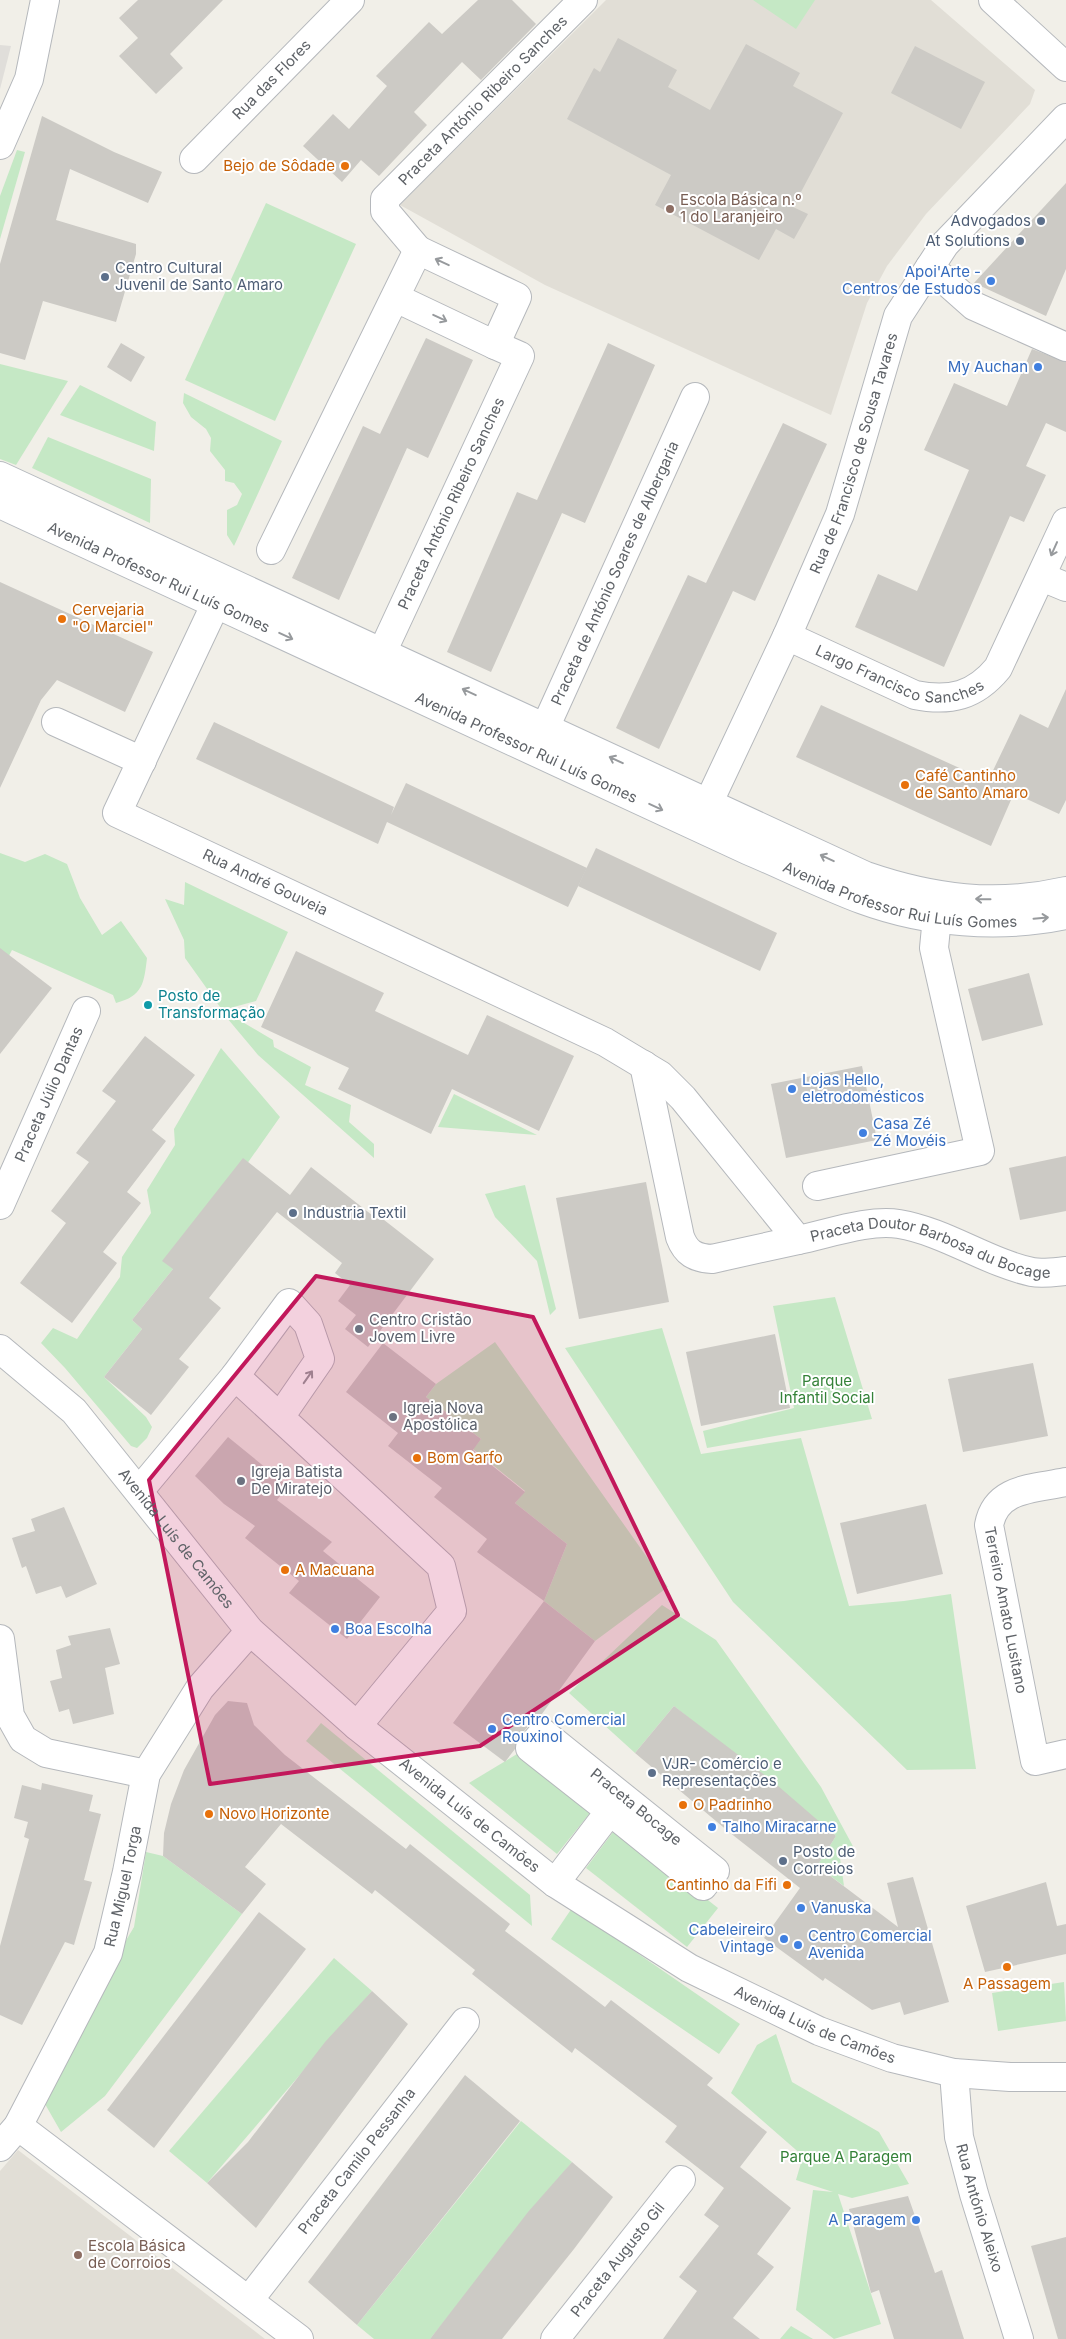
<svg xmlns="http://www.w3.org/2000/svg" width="1066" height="2339" viewBox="0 0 1066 2339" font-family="Inter,sans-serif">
  <rect width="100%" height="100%" fill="#f1efe8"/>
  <polygon fill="#e0deda" points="0,45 11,46 0,89"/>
  <g fill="#e1ded6">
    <polygon points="606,0 931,0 1035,90 1030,104 926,214 887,266 867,303 831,415 545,285 400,205"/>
    <polygon points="18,2150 265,2339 0,2339 0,2171"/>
  </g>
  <g fill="#c5e8c5">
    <polygon points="753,0 815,0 796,29"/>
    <polygon points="17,150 25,152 0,239 0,196"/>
    <polygon points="266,203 356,244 275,421 185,380"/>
    <polygon points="0,364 68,381 16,465 0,459"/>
    <polygon points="80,385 156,422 154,451 60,415"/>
    <polygon points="184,393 282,441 234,546 227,535 227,510 237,505 242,494 234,483 225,481 225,470 210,451 211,438 206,429 191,417 183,403"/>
    <polygon points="48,437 151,479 150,523 32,468"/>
    <path d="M 0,853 L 25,862 L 45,854 L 67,864 L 80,898 L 102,935 L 121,921 L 147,958 C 144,983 143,996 116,1003 L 113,995 L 12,950 L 0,973 Z"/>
    <polygon points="185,882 288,932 256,1001 230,1008 225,1014 185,958 184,940 165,899 184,905"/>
    <polygon points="229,1014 273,1040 274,1047 311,1067 305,1085 351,1105 349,1122 374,1144 374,1158 258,1055 227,1018"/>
    <polygon points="221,1048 280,1117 173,1269 132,1320 142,1329 104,1377 146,1417 152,1427 147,1438 137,1448 131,1446 65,1368 41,1343 53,1328 77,1339 120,1277 122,1257 151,1213 147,1190 175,1145 174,1129"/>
    <polygon points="454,1094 537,1135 438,1127"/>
    <polygon points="525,1185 556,1309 550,1315 537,1261 495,1217 485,1194"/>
    <polygon points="835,1297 872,1419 707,1448 703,1431 794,1408 773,1306"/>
    <polygon points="662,1328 701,1454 801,1438 849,1606 904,1601 951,1594 976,1769 907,1770 733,1602 565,1348"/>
    <polygon points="495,1342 668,1587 595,1641 544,1601 567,1544 515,1503 525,1491 473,1449 481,1439 426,1397 436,1384"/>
    <polygon points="662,1605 716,1640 821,1787 855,1850 840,1858 844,1886 817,1866 836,1836 674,1706 635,1753 569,1693"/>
    <polygon points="321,1723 530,1895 532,1926 306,1741"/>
    <polygon points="517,1754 590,1813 557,1854 469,1783"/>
    <polygon points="616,1828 718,1908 687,1947 586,1868"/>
    <polygon points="146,1852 163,1856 242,1914 105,2096 61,2132 37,2090 134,1927"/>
    <polygon points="572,1908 740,2024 719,2054 551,1939"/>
    <polygon points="334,1958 372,1991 207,2183 169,2151"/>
    <polygon points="1064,1982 1066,2021 998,2031 992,1993"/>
    <polygon points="776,2034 792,2082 879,2132 909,2184 852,2198 838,2194 881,2324 834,2339 796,2310 813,2190 833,2192 796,2180 803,2156 731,2093 757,2045"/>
    <polygon points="521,2121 572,2162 430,2339 374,2339 357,2325"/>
    <polygon points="791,2326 813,2339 780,2339"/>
  </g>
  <g fill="#cccac5">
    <polygon points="138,0 223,0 170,54 183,68 156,94 119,56 138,38 119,18"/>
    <polygon points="478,0 512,0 536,24 481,80 462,62 414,112 427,125 379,176 361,160 342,182 303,146 333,114 349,129 387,86 376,76 429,22 442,34"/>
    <polygon points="618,38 677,70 668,87 710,110 746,44 800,73 793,86 843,113 793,207 808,214 794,239 776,229 759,260 655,205 671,175 567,119 594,68 600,72"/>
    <polygon points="915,46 985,82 961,129 891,93"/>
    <polygon points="42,116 114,152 162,172 148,203 70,169 56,220 136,244 136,254 116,322 43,301 25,360 0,353 0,264"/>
    <polygon points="1066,183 1066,269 1046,316 974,283"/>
    <polygon points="426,338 473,360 428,458 407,448 339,600 292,578 363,426 380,434"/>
    <polygon points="121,343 145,357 131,382 107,367"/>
    <polygon points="608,343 655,365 585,523 562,513 491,672 447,652 517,492 537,500"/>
    <polygon points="1032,349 1066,362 1066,432 1046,423 1026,466 1046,475 1024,522 1010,516 944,667 855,627 878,574 917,591 969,470 924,450 954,383 1007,406"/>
    <polygon points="783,423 827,444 755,601 733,591 659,749 616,728 688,575 706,583"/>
    <polygon points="0,582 153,652 125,712 57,680 41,700 0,788"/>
    <polygon points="1066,689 1066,800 1059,814 1014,793 991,846 796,757 821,705 988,781 1020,714 1048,728"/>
    <polygon points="214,722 394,807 391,815 406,783 587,868 568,907 387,822 378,844 196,759"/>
    <polygon points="596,848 777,933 760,971 578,886"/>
    <polygon points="0,948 52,988 0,1054"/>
    <polygon points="296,951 384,993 375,1011 468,1055 487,1015 574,1056 539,1131 452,1089 431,1134 338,1089 349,1068 261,1027"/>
    <polygon points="1029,973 1043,1025 982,1041 968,989"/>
    <polygon points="145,1036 195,1075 152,1130 166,1141 127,1192 141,1203 103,1252 117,1263 72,1323 20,1283 66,1223 51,1211 89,1162 76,1153 116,1101 102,1091"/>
    <polygon points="862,1066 877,1140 786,1158 771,1084"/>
    <polygon points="1066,1156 1066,1211 1020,1220 1009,1168"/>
    <polygon points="243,1158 290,1195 311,1167 377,1219 379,1216 434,1259 368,1347 345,1329 356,1315 338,1301 350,1285 335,1273 342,1263 277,1212 209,1298 221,1308 179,1359 189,1367 151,1415 104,1377 142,1329 132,1320 173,1269 162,1261"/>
    <polygon points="646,1182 669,1302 579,1319 556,1198"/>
    <polygon points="775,1334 790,1408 701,1426 686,1352"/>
    <polygon points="383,1343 436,1384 426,1397 481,1439 473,1450 525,1492 515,1503 567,1544 544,1601 477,1552 487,1539 434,1497 442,1488 388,1446 398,1433 346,1392"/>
    <polygon points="1033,1363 1048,1436 963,1452 948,1379"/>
    <polygon points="228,1437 288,1486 277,1500 332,1542 323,1551 380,1597 347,1639 289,1593 299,1581 245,1538 255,1526 224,1504 195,1476"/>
    <polygon points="926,1504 943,1574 857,1594 840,1523"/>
    <polygon points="64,1507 97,1584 66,1598 61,1586 36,1594 26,1566 22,1568 12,1538 35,1531 31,1519"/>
    <polygon points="544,1601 595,1641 539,1718 531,1723 518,1738 515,1749 505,1762 453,1723"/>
    <polygon points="110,1628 120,1664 105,1668 114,1714 73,1724 69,1709 59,1712 50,1681 62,1678 56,1650 71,1645 68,1636"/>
    <polygon points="228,1701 247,1703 254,1725 285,1755 406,1849 410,1844 510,1924 505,1931 605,2007 611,2000 713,2078 707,2085 767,2132 740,2167 791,2208 757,2254 774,2267 733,2318 760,2339 663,2339 697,2291 679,2277 719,2226 704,2215 724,2188 665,2142 677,2126 575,2048 572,2053 472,1974 475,1970 375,1890 372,1894 281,1824 245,1867 266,1884 242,1914 163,1856 164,1833 171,1804 184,1770 215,1715"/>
    <polygon points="674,1706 770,1779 836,1836 817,1866 898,1927 887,1883 913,1877 949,2002 904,2015 900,2002 872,2010 825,1978 823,1981 764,1938 800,1888 729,1832 635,1753"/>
    <polygon points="42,1783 93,1795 89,1811 101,1814 84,1880 92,1882 74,1945 65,1942 22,2025 0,2015 0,1946 29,1839 24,1837 28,1822 14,1818 22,1785 41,1790"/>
    <polygon points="1046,1882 1057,1926 1066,1924 1066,1954 985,1972 966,1906"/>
    <polygon points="259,1912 306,1949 154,2148 107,2110"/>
    <polygon points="372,1991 408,2024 256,2228 207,2183 248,2142 325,2042"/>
    <polygon points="465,2075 520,2121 357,2325 308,2282"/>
    <polygon points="572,2162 613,2197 574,2249 502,2339 430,2339 528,2212"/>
    <polygon points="908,2196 935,2273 942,2270 964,2339 894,2339 879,2290 871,2293 849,2209"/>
    <polygon points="1066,2237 1066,2339 1058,2339 1031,2246"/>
  </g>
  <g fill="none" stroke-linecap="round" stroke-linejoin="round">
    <g stroke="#b5b8bc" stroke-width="30">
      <g id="minor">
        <polyline points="993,0 1066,67"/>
        <polyline points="0,145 29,79 45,0"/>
        <path id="s1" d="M 194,159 L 350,0"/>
        <path id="s2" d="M 418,250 L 385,211 L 385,199 L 583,0"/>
        <polyline points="930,267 974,306 1066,347"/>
        <polyline points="271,550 418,250 517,297 495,345 396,298"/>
        <polyline points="1042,577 1066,587"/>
        <path id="s3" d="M 226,582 L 117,813 L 605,1042 L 660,1075 L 683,1098 L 798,1240 C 828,1234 869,1219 899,1224 C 946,1232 986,1262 1032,1272 C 1042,1274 1055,1272 1066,1271"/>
        <path id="s4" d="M 787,636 L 915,695 C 950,702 975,696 998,668 L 1066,522"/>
        <path id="s5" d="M 372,674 L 520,356 L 495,345"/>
        <polyline points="56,722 142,761"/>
        <path id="s6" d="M 535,750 L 695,397"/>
        <path id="s7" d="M 698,825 L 787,636 L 840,514 L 898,316 L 945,244 L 1066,118"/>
        <path d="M 644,1065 L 680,1237 C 686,1253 695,1258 712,1259 L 798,1240"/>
        <polyline points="817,1186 980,1151 934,948 939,896"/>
        <path id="s8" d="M 0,1205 L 86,1011"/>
        <polyline points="235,1376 289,1303 308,1324 320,1359 280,1417"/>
        <path id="s9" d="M 1066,1482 C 1034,1489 996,1487 989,1525 L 1035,1761 L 1066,1754"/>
        <polyline points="139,1491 235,1376 441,1566 452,1611 357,1726"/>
        <polyline points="0,1639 10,1716 23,1739 46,1753 146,1774"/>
        <polyline points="555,1883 610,1811 703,1886 715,1871 543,1733 530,1748 610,1811"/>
        <path id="s10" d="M 954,2073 L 959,2137 L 974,2194 L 1019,2339"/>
        <polyline points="18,2126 299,2339"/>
        <path id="s11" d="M 0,2147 L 18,2126 L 108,1953 L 127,1872 L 146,1774 L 200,1688 L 250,1631"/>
        <path id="s12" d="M 249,2300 L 465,2022"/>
        <path id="s13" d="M 555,2339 L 681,2180"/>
      </g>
    </g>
    <g stroke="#b5b8bc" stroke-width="30">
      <g id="tertiary">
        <path id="s14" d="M 0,1349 L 74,1411 L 250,1631 L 357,1726 L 555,1883 L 689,1968 L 819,2031 L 892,2058 L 954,2073 L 1010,2077 L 1066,2077"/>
      </g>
    </g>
    <g stroke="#b6babf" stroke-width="30">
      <g id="secondary">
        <path d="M 0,476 L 866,876 C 933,899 996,907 1066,891"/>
        <path id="s15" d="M 0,504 L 747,850 C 785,866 823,885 863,900 C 926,923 1000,929 1066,915"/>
      </g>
    </g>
    <use href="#minor" stroke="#fff" stroke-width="28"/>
    <use href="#tertiary" stroke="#fff" stroke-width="28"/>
    <use href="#secondary" stroke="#fff" stroke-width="28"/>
  </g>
  <defs><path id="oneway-shaft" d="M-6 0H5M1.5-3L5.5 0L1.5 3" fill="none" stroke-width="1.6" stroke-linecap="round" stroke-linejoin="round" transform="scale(1.25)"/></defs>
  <g stroke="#979a9d">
    <use href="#oneway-shaft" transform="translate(442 262) rotate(-155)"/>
    <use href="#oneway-shaft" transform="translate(440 318) rotate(25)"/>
    <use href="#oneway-shaft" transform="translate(1054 549) rotate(114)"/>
    <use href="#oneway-shaft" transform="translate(286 636) rotate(25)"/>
    <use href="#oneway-shaft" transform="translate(469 692) rotate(-155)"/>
    <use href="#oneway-shaft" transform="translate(616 760) rotate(-155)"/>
    <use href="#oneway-shaft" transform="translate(656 807) rotate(25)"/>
    <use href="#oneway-shaft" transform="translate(827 858) rotate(-155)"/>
    <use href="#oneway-shaft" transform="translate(983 899) rotate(-179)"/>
    <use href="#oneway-shaft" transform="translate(1041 918) rotate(-5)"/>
    <use href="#oneway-shaft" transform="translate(308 1377) rotate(-55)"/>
  </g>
  <path fill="#c2185b" fill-opacity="0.2" stroke="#c2185b" stroke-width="4" stroke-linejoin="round" d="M 316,1276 L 533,1317 L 678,1615 L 480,1746 L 210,1784 L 149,1480 Z"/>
  <g fill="#e8710a" stroke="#fff" stroke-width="2">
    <circle cx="345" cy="166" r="5"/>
    <circle cx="62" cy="619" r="5"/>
    <circle cx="905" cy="785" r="5"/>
    <circle cx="417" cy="1458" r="5"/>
    <circle cx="285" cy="1570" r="5"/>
    <circle cx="683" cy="1805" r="5"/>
    <circle cx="209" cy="1814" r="5"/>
    <circle cx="787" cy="1885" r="5"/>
    <circle cx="1007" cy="1967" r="5"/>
  </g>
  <g fill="#8d6e63" stroke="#fff" stroke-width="2">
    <circle cx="670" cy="209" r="5"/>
    <circle cx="78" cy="2255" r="5"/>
  </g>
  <g fill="#5c6f8a" stroke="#fff" stroke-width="2">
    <circle cx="1041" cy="221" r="5"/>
    <circle cx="1020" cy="241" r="5"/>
    <circle cx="105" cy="277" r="5"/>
    <circle cx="293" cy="1213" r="5"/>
    <circle cx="652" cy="1773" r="5"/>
    <circle cx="783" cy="1861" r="5"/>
  </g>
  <g fill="#3f7fe0" stroke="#fff" stroke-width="2">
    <circle cx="991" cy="281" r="5"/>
    <circle cx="1038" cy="367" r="5"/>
    <circle cx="792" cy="1089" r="5"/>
    <circle cx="863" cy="1133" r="5"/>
    <circle cx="335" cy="1629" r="5"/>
    <circle cx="492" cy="1729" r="5"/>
    <circle cx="712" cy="1827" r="5"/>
    <circle cx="801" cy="1908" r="5"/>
    <circle cx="784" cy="1939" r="5"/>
    <circle cx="798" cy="1945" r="5"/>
    <circle cx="916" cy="2220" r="5"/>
  </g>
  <circle fill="#0f9aa8" stroke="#fff" stroke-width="2" cx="148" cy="1005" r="5"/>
  <g fill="#6b7280" stroke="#fff" stroke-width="2">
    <circle cx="359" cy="1329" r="5"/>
    <circle cx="393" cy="1417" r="5"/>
    <circle cx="241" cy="1481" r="5"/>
  </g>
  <g text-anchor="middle" stroke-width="4" stroke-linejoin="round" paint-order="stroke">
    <g font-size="15" fill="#5f6368" stroke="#fff">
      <text dy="5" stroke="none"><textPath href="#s1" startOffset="111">Rua das Flores</textPath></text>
      <text dy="5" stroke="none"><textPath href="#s2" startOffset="202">Praceta António Ribeiro Sanches</textPath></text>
      <text dy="5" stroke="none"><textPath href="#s7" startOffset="404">Rua de Francisco de Sousa Tavares</textPath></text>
      <text dy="5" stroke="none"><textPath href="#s5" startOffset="188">Praceta António Ribeiro Sanches</textPath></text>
      <text dy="5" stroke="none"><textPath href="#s6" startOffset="194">Praceta de António Soares de Albergaria</textPath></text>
      <text dy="5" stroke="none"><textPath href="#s15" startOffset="175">Avenida Professor Rui Luís Gomes</textPath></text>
      <text dy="5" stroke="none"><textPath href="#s4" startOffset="122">Largo Francisco Sanches</textPath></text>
      <text dy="5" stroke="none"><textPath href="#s15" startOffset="580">Avenida Professor Rui Luís Gomes</textPath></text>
      <text dy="5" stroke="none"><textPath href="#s3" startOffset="419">Rua André Gouveia</textPath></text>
      <text dy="5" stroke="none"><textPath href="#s15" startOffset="985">Avenida Professor Rui Luís Gomes</textPath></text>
      <text dy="5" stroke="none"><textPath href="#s8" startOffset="121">Praceta Júlio Dantas</textPath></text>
      <text dy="5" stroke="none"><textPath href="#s3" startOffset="1212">Praceta Doutor Barbosa du Bocage</textPath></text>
      <text dy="5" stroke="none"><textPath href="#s14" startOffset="260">Avenida Luís de Camões</textPath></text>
      <text dy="5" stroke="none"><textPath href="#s9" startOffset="182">Terreiro Amato Lusitano</textPath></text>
      <text transform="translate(636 1807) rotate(39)" y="5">Praceta Bocage</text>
      <text dy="5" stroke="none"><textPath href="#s14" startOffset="665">Avenida Luís de Camões</textPath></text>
      <text dy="5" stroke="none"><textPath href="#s11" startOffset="291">Rua Miguel Torga</textPath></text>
      <text dy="5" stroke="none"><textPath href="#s14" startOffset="1071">Avenida Luís de Camões</textPath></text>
      <text dy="5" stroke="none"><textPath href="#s12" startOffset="176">Praceta Camilo Pessanha</textPath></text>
      <text dy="5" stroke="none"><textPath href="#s10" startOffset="138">Rua António Aleixo</textPath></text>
      <text dy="5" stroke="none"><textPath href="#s13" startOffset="101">Praceta Augusto Gil</textPath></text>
    </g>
    <g font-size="15" fill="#c56008" stroke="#fff" text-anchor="start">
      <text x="335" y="171" text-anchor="end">Bejo de Sôdade</text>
      <text x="72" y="615">Cervejaria<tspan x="72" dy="17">"O Marciel"</tspan></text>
      <text x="915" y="781">Café Cantinho<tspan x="915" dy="17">de Santo Amaro</tspan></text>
      <text x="427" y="1463">Bom Garfo</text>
      <text x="295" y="1575">A Macuana</text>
      <text x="693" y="1810">O Padrinho</text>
      <text x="219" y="1819">Novo Horizonte</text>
      <text x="777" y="1890" text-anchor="end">Cantinho da Fifi</text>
      <text x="1007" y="1989" text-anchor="middle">A Passagem</text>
    </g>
    <g font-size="15" fill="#785e54" stroke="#fff" text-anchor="start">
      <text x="680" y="205">Escola Básica n.º<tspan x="680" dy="17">1 do Laranjeiro</tspan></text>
      <text x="88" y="2251">Escola Básica<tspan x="88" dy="17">de Corroios</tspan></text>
    </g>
    <g font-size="15" fill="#4e5e75" stroke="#fff" text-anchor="start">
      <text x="1031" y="226" text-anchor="end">Advogados</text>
      <text x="1010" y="246" text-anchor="end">At Solutions</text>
      <text x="115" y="273">Centro Cultural<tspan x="115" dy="17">Juvenil de Santo Amaro</tspan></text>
      <text x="303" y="1218">Industria Textil</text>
      <text x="662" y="1769">VJR- Comércio e<tspan x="662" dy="17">Representações</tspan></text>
      <text x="793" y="1857">Posto de<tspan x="793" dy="17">Correios</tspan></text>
    </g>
    <g font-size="15" fill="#366cbe" stroke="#fff" text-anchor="start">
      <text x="981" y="277" text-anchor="end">Apoi'Arte -<tspan x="981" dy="17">Centros de Estudos</tspan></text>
      <text x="1028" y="372" text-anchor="end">My Auchan</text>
      <text x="802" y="1085">Lojas Hello,<tspan x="802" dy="17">eletrodomésticos</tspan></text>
      <text x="873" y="1129">Casa Zé<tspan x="873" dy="17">Zé Movéis</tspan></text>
      <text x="345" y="1634">Boa Escolha</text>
      <text x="502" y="1725">Centro Comercial<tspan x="502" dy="17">Rouxinol</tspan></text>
      <text x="722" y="1832">Talho Miracarne</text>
      <text x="811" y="1913">Vanuska</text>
      <text x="774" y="1935" text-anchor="end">Cabeleireiro<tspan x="774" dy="17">Vintage</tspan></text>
      <text x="808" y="1941">Centro Comercial<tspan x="808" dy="17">Avenida</tspan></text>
      <text x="906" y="2225" text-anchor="end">A Paragem</text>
    </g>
    <g font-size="15" fill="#0d838f" stroke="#fff" text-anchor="start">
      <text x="158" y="1001">Posto de<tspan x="158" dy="17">Transformação</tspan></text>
    </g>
    <g font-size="15" fill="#5b616d" stroke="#fff" text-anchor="start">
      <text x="369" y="1325">Centro Cristão<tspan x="369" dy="17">Jovem Livre</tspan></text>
      <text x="403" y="1413">Igreja Nova<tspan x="403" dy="17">Apostólica</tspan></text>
      <text x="251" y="1477">Igreja Batista<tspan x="251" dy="17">De Miratejo</tspan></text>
    </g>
    <g font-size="15" fill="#348238" stroke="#fff">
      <text x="827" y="1386">Parque<tspan x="827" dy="17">Infantil Social</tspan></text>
      <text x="846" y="2162">Parque A Paragem</text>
    </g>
  </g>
</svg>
